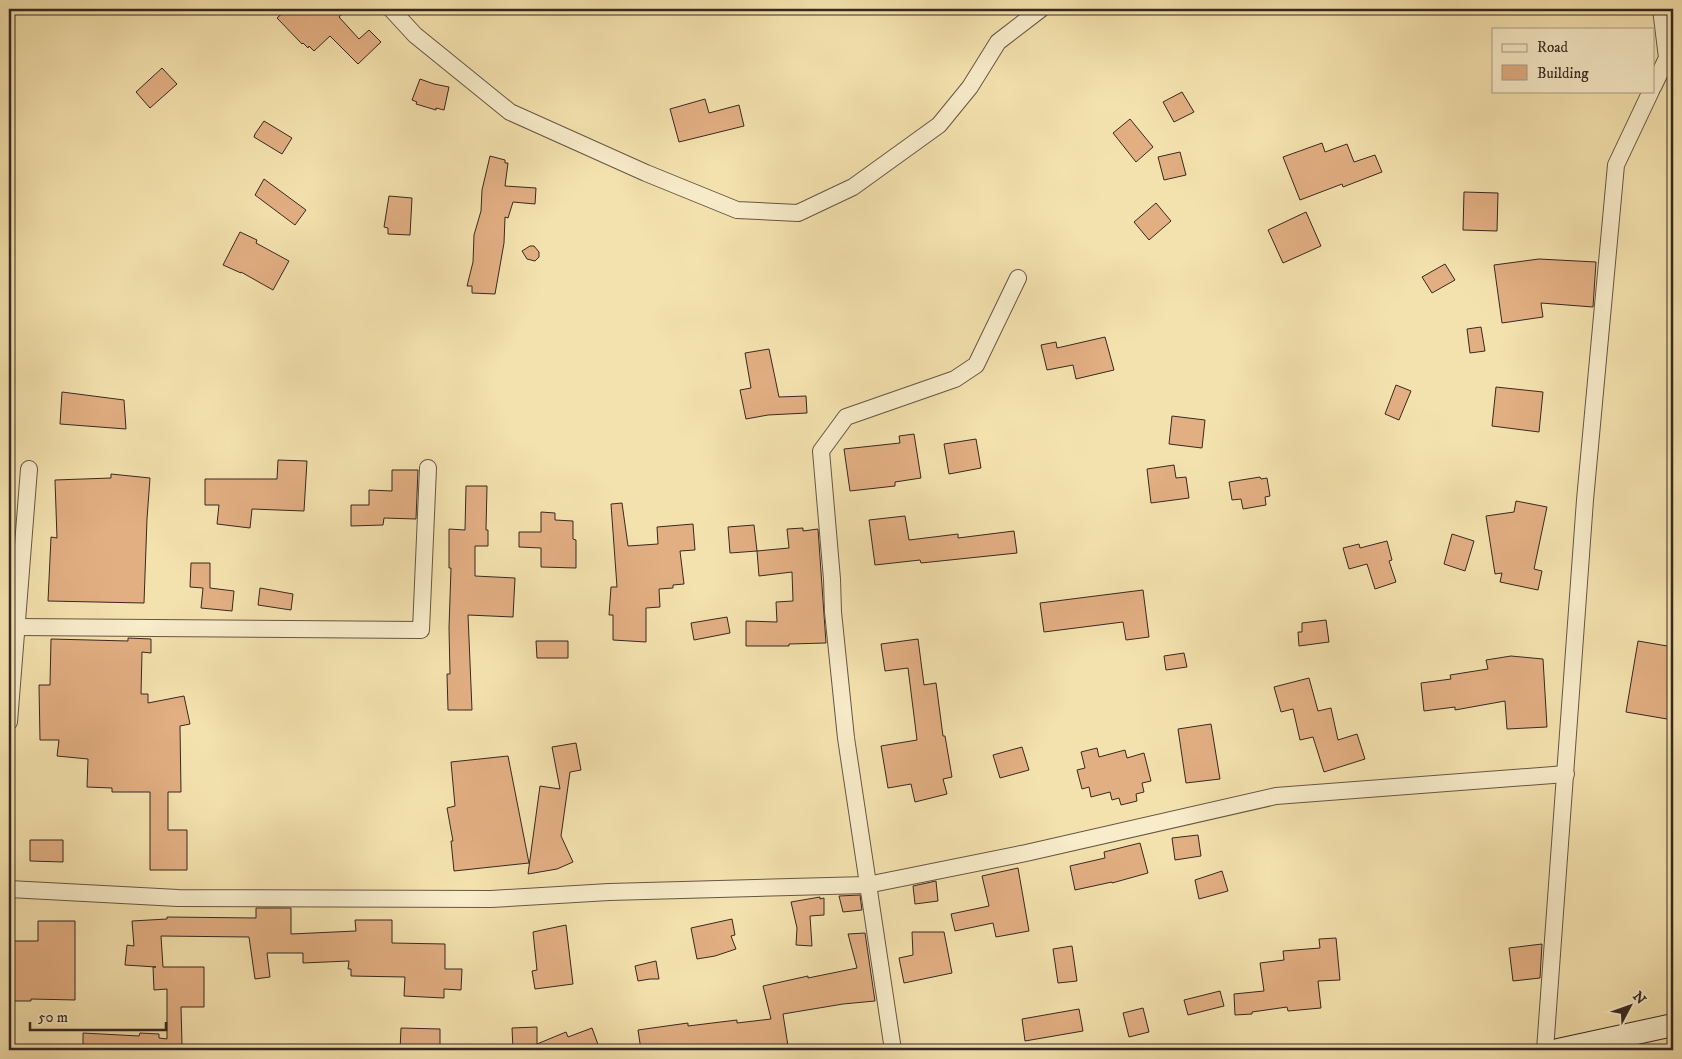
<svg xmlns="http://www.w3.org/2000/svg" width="1682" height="1059" viewBox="0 0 1682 1059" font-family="'IM FELL DW Pica',serif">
  <rect width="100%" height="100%" fill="#f4e2ae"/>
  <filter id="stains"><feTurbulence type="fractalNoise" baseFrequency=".004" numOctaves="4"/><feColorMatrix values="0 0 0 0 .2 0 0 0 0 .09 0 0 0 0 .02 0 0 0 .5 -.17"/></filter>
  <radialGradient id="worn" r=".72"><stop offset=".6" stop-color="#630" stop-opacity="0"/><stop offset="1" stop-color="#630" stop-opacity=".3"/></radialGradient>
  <g fill="#e2af83" stroke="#372821">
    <polygon points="287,9 348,9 339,17 359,39 369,30 381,42 358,64 330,36 314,51 309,46 308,48 303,43 302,44 277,18"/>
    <polygon points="162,68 177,84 150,108 136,92"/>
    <polygon points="420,79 434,84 449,87 444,110 436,108 436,110 416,104 417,102 412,100"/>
    <polygon points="1182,92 1194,112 1174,122 1163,102"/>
    <polygon points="705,99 709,113 739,105 744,126 679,142 670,109"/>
    <polygon points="1130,119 1153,147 1136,162 1113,133"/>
    <polygon points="264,121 292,138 282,154 254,137 255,134"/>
    <polygon points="1322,143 1325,152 1347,144 1354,162 1375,155 1382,172 1343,187 1342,184 1300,200 1283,157"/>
    <polygon points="1180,152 1186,175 1164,180 1158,157"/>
    <polygon points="490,156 505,160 505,163 508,163 505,186 536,188 535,204 513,202 508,218 505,217 504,243 495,294 472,293 472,286 467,286 473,262 474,235 481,211 482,190"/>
    <polygon points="264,179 306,210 295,225 255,195"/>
    <polygon points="1464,192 1498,193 1497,231 1463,230"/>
    <polygon points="389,196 412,198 410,235 388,234 388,228 384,227"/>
    <polygon points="1156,203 1171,221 1149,240 1134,222"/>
    <polygon points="1306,212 1321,246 1283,263 1268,230"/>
    <polygon points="240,232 257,240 256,243 289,261 273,290 241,272 241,273 223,265"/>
    <polygon points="530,246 534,246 539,252 539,257 535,261 527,259 522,251"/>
    <polygon points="1539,259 1596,262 1593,307 1541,303 1543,317 1502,323 1494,265"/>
    <polygon points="1445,264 1455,280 1432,293 1422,277"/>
    <polygon points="1481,327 1485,351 1470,353 1467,329"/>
    <polygon points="1105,337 1114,370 1076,379 1073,365 1047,370 1041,345 1056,342 1057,348"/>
    <polygon points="769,349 779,397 806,396 807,413 768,415 746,419 740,390 751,388 745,353"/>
    <polygon points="1396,385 1411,391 1399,420 1385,414"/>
    <polygon points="1496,387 1543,392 1539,432 1492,426"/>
    <polygon points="62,392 124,400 126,429 60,424"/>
    <polygon points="1172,416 1205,420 1202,448 1169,444"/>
    <polygon points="914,434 921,478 895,482 895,486 850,491 844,449 900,443 899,436"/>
    <polygon points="976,439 981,468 949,474 944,444"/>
    <polygon points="278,460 307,461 304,511 252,509 250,528 217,524 219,505 205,505 205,479 277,479"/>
    <polygon points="1174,465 1176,478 1186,477 1189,498 1151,503 1147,469"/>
    <polygon points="392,470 418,470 416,519 384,518 383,525 351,526 351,505 369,505 369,490 392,491"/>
    <polygon points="111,474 150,478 147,519 144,603 48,601 51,537 57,538 55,480 111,478"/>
    <polygon points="1260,477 1261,479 1267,478 1270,496 1265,497 1266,505 1243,509 1241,499 1232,500 1229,482"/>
    <polygon points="466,486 487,486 486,530 488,530 488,546 475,546 475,576 515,578 513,617 468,615 472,710 448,710 447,674 450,674 449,628 451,568 449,568 449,529 465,530"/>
    <polygon points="1516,501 1547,507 1534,569 1542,571 1538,590 1500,582 1502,573 1495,574 1486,516 1514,512"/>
    <polygon points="622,503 628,546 658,544 657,527 693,524 695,550 680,551 684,584 673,585 673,588 659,589 660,607 646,608 646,642 613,640 613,615 609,615 611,587 617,587 611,504"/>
    <polygon points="541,512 555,513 555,520 573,521 573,539 576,540 576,568 541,567 541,548 519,547 519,532 541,532"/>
    <polygon points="905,516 909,540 958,534 958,538 1014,531 1017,553 921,563 920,560 875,565 869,520"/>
    <polygon points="754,525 757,551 730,553 728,527"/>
    <polygon points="803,528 803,531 818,529 826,643 789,644 789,646 746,646 746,621 777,622 776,602 793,601 792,572 759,576 757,551 789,548 787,529"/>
    <polygon points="1452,534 1474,541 1465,571 1444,564"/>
    <polygon points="1387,541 1392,560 1389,561 1396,582 1375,589 1367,564 1349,569 1343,548 1359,544 1360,548"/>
    <polygon points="191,563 210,563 210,588 234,591 232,611 201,608 203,588 190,587"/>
    <polygon points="260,588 293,594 291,610 258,605"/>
    <polygon points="1143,590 1149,637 1126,640 1123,622 1044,632 1040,603"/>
    <polygon points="727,617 730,633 694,640 691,623"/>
    <polygon points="1326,620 1329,642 1299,646 1298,632 1302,632 1302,623"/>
    <polygon points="128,638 151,639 151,653 142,652 141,694 148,694 148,703 184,696 190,724 180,726 181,792 168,792 168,830 187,830 187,870 150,870 150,792 112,792 112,788 87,787 88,759 57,756 59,740 40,740 39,685 50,685 51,639 128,641"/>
    <polygon points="918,639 924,685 936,683 943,736 945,736 952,777 943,779 947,794 915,802 911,784 888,788 881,746 917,740 908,668 885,671 881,644"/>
    <polygon points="536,641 568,641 568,658 537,658"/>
    <polygon points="1638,641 1673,647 1673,720 1626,712"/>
    <polygon points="1184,653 1187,667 1166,670 1164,656"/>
    <polygon points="1511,656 1543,659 1547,727 1507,729 1505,701 1455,710 1455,707 1424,711 1421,683 1451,679 1450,675 1488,669 1486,660"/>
    <polygon points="1309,678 1318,711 1331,708 1338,740 1357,734 1365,759 1324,772 1313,737 1300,740 1293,709 1281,712 1274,687"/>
    <polygon points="1211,724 1220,779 1186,783 1178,729"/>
    <polygon points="576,743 581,770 570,772 561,836 573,862 557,869 528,874 540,786 560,789 552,747"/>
    <polygon points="1022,747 1029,770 1000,778 993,755"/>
    <polygon points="1097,748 1099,757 1125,750 1127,758 1144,753 1151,781 1142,783 1144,792 1136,794 1137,801 1121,805 1119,798 1112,800 1110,792 1091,797 1089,787 1082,789 1077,770 1085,768 1081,752"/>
    <polygon points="508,756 529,863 454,871 451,841 453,841 447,808 455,806 451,762"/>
    <polygon points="1198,835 1201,856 1175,860 1172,838"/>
    <polygon points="30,840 63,840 63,862 30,861"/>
    <polygon points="1140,843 1148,873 1112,883 1112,882 1075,890 1070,866 1105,858 1104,852"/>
    <polygon points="1018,868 1029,931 996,937 993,923 955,931 951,914 989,906 982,876"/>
    <polygon points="1222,871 1228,891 1199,899 1195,880"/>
    <polygon points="936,881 938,901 915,904 913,886"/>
    <polygon points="860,895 862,910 843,912 839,896"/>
    <polygon points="820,897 820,899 824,898 824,915 810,916 812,946 796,945 797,928 791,902"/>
    <polygon points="256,908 291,908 291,934 356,931 355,920 392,920 392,943 445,944 445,969 462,969 461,990 444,989 444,998 404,996 405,977 351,976 351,969 348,969 349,961 303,963 303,953 267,953 270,977 255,979 249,937 161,936 163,967 204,967 204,1007 181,1007 182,1045 175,1045 175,1050 83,1050 83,1033 139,1036 140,1033 159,1034 159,1038 167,1039 167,989 154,990 153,967 156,967 125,965 127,945 134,946 132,921 167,919 167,917 256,918"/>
    <polygon points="732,919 735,935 731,936 736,949 715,956 697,959 691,928"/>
    <polygon points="38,921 75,921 75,1000 31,999 31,1001 9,1001 9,941 38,941"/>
    <polygon points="566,925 573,984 535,989 532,971 537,970 533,932"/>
    <polygon points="912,932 944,932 952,973 904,983 899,958 913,955"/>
    <polygon points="865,933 875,1001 843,1004 783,1014 788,1046 757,1050 641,1050 638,1030 688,1023 688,1026 737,1020 737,1023 771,1019 763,986 808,976 808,978 857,968 848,934"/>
    <polygon points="1336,938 1340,980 1318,981 1321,1008 1288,1011 1287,1007 1252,1012 1252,1014 1235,1015 1234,994 1264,991 1260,963 1284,960 1283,951 1320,948 1319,939"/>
    <polygon points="1542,944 1540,978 1513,981 1509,948"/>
    <polygon points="1072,946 1077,981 1058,983 1053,949"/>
    <polygon points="656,961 659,979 650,979 638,981 635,966"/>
    <polygon points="1220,991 1224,1006 1188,1015 1184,1000"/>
    <polygon points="1143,1008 1149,1032 1129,1037 1123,1013"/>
    <polygon points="1079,1009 1083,1031 1025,1041 1022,1019"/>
    <polygon points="537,1027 537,1044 566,1032 568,1037 592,1028 600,1050 522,1050 525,1049 513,1049 512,1028"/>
    <polygon points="401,1028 440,1029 440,1050 400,1050"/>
  </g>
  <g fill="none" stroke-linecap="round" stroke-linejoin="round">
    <g stroke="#665644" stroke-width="18">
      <g id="minor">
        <polyline points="391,9 415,35 510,112 646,173 737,210 798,213 853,187 939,125 970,87 998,42 1041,9"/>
        <polyline points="1653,87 1667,58 1661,9"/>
        <polyline points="16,627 421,630 428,468"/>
        <polyline points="9,722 29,469"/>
        <polyline points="9,889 178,898 491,899 609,892 867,885 1026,853 1276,796 1566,774"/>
        <polyline points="893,1050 846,738 833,612 832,579 821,451 846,417 955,379 976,365 1018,278"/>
        <polyline points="1545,1050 1585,500 1616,165 1651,91"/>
      </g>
    </g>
    <g stroke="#372821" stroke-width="24">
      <polyline id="secondary" points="1558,1050 1673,1025"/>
    </g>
    <use href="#minor" stroke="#f8ecca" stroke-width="16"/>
    <use href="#secondary" stroke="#f8ecca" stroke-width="22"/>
  </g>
  <rect width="1682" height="1059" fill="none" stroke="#f4e2ae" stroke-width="30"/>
  <rect x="10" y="10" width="1662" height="1039" fill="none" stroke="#372821" stroke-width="2.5"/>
  <rect x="15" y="15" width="1652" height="1029" fill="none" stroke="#372821"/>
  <rect x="1492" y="28" width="162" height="65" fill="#f8ecca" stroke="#ab9e86"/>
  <rect x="1502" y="44" width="25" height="8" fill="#f8ecca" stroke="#ab9e86"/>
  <text x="1537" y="52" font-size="15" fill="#372821">Road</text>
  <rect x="1502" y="65" width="25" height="15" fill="#e2af83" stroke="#ab9e86"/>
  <text x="1537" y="78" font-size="15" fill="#372821">Building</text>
  <g transform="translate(1630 1006) rotate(49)" stroke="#f8ecca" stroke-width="4" paint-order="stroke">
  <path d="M0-4L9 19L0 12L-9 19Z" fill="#372821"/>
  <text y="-8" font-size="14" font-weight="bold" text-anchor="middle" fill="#372821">N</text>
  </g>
  <path d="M30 1022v8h136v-8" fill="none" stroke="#372821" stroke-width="2.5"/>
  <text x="38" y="1022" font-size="15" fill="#372821" stroke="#f8ecca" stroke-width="4" paint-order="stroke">50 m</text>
  <rect width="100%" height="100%" filter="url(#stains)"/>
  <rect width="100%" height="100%" fill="url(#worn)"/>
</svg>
